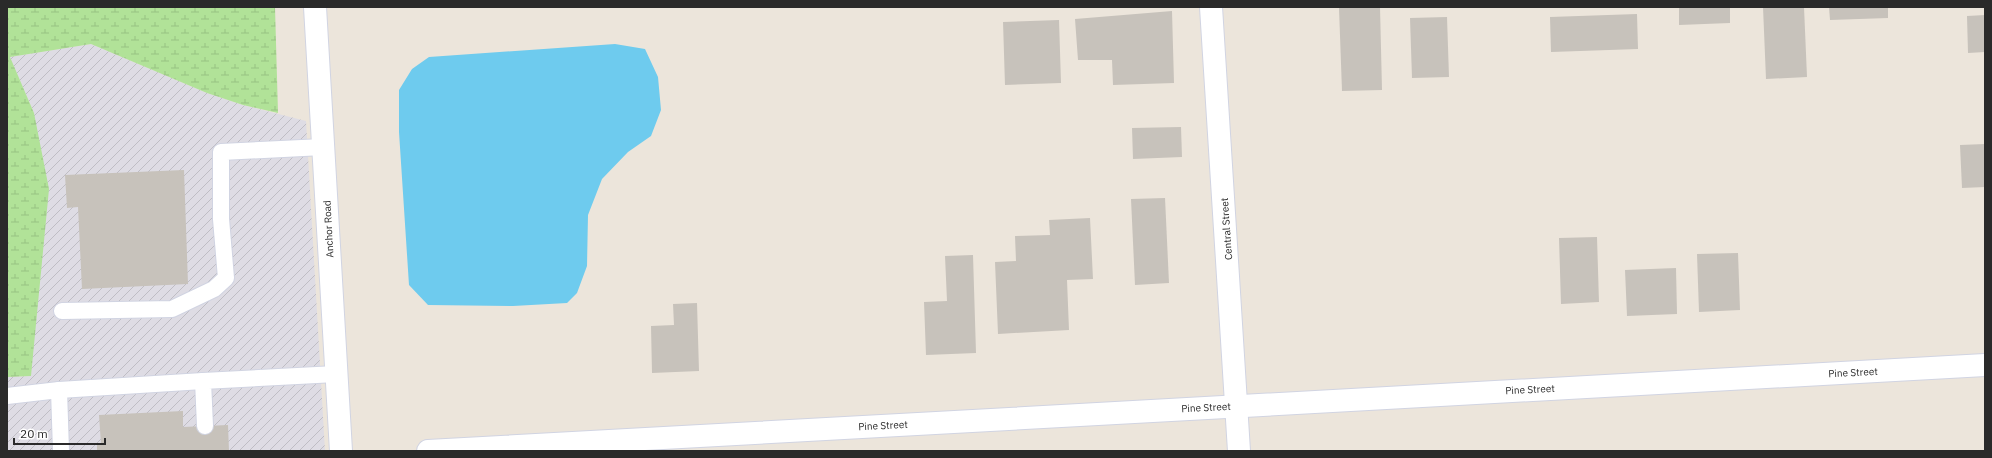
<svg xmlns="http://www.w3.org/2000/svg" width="1992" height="458" viewBox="0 0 1992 458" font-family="'IBM Plex Sans',sans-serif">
  <defs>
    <pattern id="industrial-furrows" width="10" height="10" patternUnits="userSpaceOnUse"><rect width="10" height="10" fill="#dedce4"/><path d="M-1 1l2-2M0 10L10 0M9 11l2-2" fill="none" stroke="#bfbdc4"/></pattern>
    <pattern id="wetland-marsh" width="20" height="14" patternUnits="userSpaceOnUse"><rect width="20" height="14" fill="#b1e298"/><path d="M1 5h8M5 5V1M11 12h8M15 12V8" fill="none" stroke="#98c283"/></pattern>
  </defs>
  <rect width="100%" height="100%" fill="#ece5db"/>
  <polygon fill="url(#industrial-furrows)" points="91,44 207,93 243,105 306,121 325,451 7,451 7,377 31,376 34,113 9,57"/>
  <polygon fill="url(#wetland-marsh)" points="7,7 275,7 278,113 243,105 207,93 91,44 10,57 34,113 49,189 31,376 7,377"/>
  <polygon fill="#6ecbee" points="615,44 645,49 658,77 661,110 651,136 628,152 602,179 588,215 587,266 577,293 567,303 513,306 428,305 409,285 399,132 399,90 412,69 429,57"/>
  <g fill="#c7c2bb">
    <polygon points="1363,7 1380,7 1382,90 1342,91 1339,8"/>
    <polygon points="1679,7 1730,7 1730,23 1679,25"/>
    <polygon points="1763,7 1804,7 1807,77 1766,79"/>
    <polygon points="1829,7 1888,7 1888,18 1830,20"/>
    <polygon points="1172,11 1174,83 1113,85 1112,60 1078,60 1075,19"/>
    <polygon points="1637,14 1638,49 1551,52 1550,17"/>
    <polygon points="1985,15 1985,52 1968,53 1967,16"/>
    <polygon points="1447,17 1449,77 1412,78 1410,18"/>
    <polygon points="1059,20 1061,83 1005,85 1003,22"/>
    <polygon points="1181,127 1182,157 1133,159 1132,128"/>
    <polygon points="1985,144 1985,187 1962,188 1960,145"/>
    <polygon points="184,170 188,284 82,289 78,207 67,208 65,175"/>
    <polygon points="1165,198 1169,283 1135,285 1131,199"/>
    <polygon points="1090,218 1093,279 1067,280 1069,330 998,334 995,262 1016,261 1015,236 1050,235 1049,220"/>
    <polygon points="1597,237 1599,302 1561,304 1559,238"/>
    <polygon points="1738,253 1740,310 1699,312 1697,254"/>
    <polygon points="973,255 976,353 926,355 924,302 947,301 945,256"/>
    <polygon points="1676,268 1677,314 1627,316 1625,270"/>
    <polygon points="697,303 699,371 652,373 651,326 674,325 673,304"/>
    <polygon points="183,411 183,427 228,425 229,451 97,451 97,444 101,444 99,415"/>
  </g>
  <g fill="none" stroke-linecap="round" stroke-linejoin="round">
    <g stroke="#d1d4e2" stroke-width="18">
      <g id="service">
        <polyline points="62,311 172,309 214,289 226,278 221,219 221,152 323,147"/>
        <polyline points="59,390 61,451"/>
        <polyline points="7,396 59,390 203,381"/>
        <polyline points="205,426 203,381 336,374"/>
      </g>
    </g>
    <g stroke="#d1d4e2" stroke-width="24">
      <g id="minor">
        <polyline points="1211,7 1239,451"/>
        <polyline points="428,451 1985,365"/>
      </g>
    </g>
    <g stroke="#d1d4e2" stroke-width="24">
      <polyline id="tertiary" points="315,7 341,451"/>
    </g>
    <use href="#service" stroke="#fff" stroke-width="16"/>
    <use href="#minor" stroke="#fff" stroke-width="22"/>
    <use href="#tertiary" stroke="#fff" stroke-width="22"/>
  </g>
  <g text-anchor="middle" stroke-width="3" stroke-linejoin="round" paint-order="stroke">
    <g font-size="10" fill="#2a2a2a" stroke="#fff">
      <text transform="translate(328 229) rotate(-93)" y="4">Anchor Road</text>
      <text transform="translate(1226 229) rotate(-94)" y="4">Central Street</text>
      <text transform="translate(1853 372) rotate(-3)" y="4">Pine Street</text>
      <text transform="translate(1530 389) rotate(-3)" y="4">Pine Street</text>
      <text transform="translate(1206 407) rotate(-3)" y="4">Pine Street</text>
      <text transform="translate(883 425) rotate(-3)" y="4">Pine Street</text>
    </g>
  </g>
  <rect width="1992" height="458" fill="none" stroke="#2a2a2a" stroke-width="16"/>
  <path d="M14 438v6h91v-6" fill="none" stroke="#2a2a2a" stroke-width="2"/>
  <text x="20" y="438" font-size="12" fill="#2a2a2a" stroke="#ffffff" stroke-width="3" paint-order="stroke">20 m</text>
</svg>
